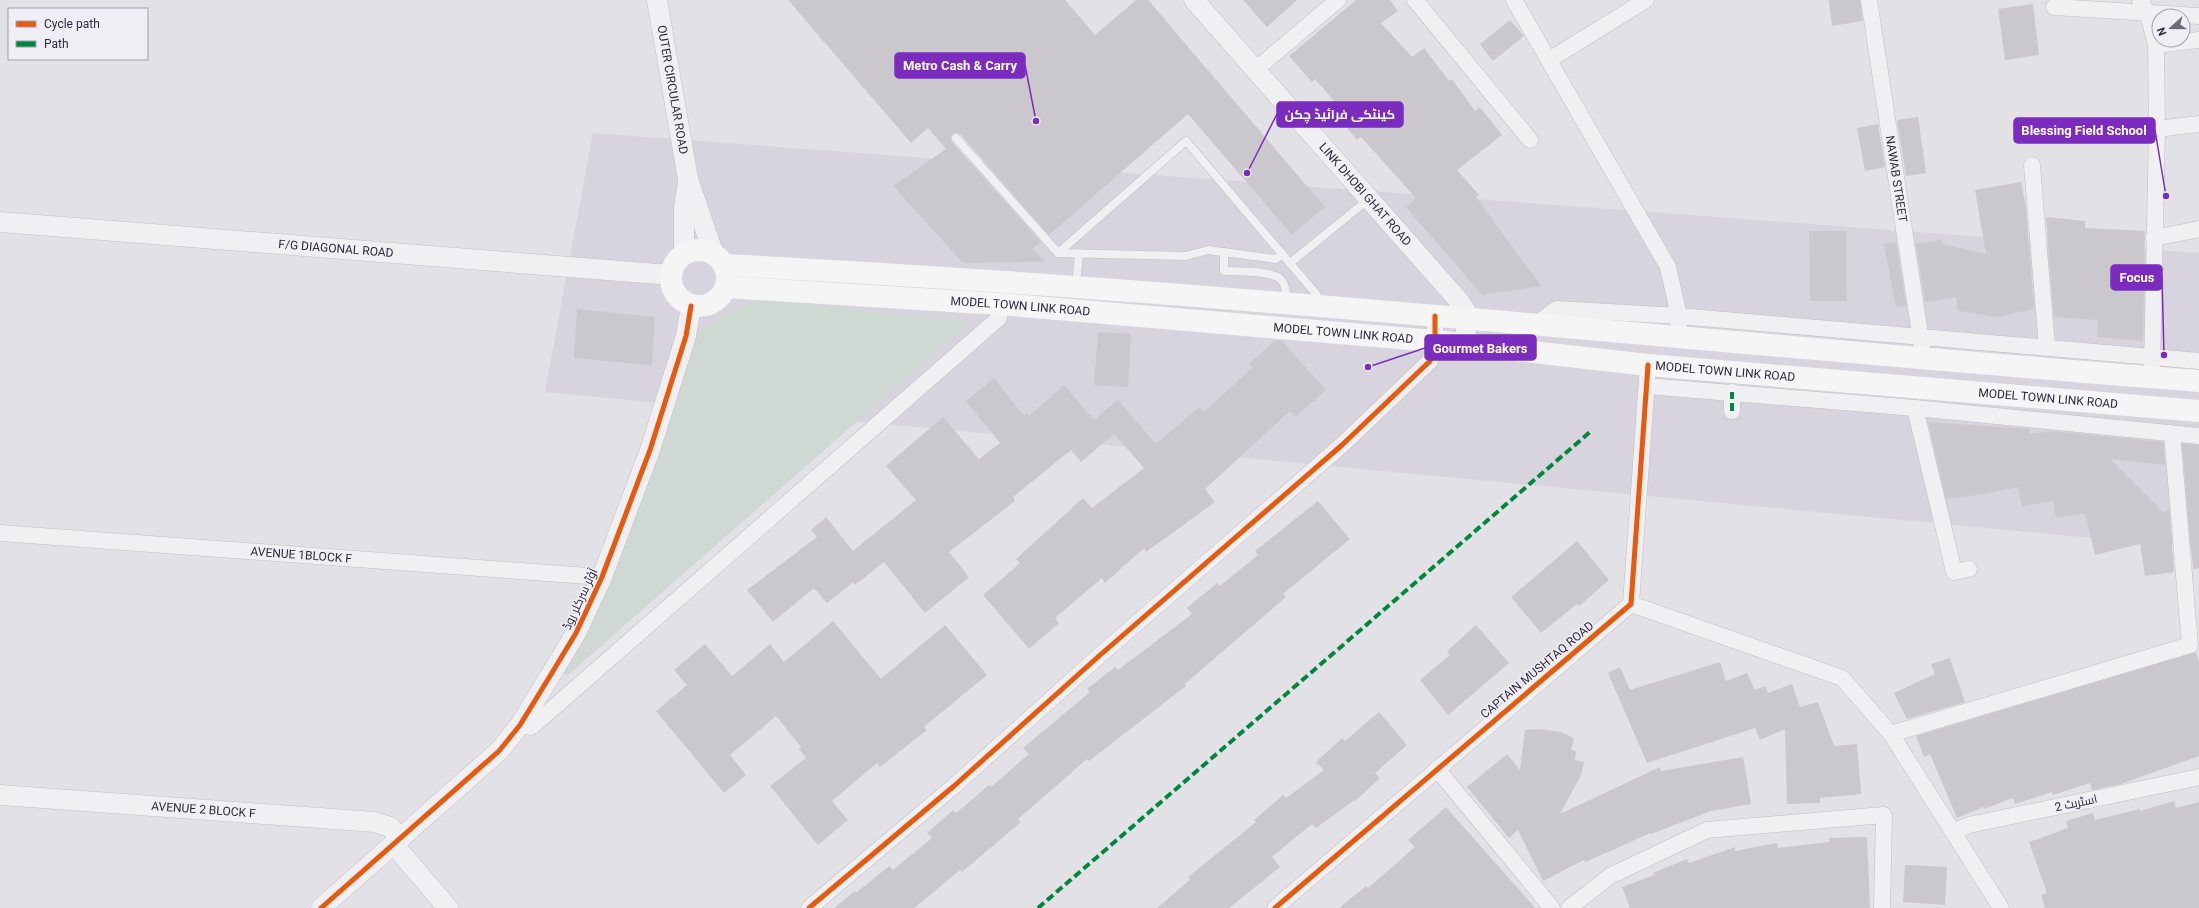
<svg xmlns="http://www.w3.org/2000/svg" width="2199" height="908" viewBox="0 0 2199 908" font-family="Roboto,Cairo,sans-serif">
  <rect width="100%" height="100%" fill="#e2e1e5"/>
  <polygon fill="#d7d4dd" points="593,133 2199,253 2199,548 545,392"/>
  <polygon fill="#d0d8d4" points="764,299 970,322 567,676 555,665 695,333 740,307"/>
  <g fill="#cac8cd">
    <polygon points="788,0 1065,0 1095,35 1136,0 1148,0 1325,207 1292,235 1188,114 1049,235 960,134 955,133 951,136 952,142 1041,242 1033,249 1045,262 963,263 893,186 946,149 928,128 911,143"/>
    <polygon points="1243,0 1297,0 1267,27"/>
    <polygon points="1356,0 1390,0 1398,11 1381,23 1412,57 1424,48 1449,81 1452,79 1475,111 1480,107 1502,135 1457,170 1479,195 1476,197 1541,286 1482,295 1406,207 1416,198 1361,137 1357,140 1337,116 1343,111 1315,79 1312,82 1289,56"/>
    <polygon points="1829,0 1860,0 1863,21 1832,26"/>
    <polygon points="2033,4 2039,55 2005,60 1998,9"/>
    <polygon points="1510,20 1524,36 1493,61 1480,44"/>
    <polygon points="1918,117 1926,173 1906,176 1897,120"/>
    <polygon points="1878,124 1885,167 1865,171 1857,128"/>
    <polygon points="2021,182 2026,207 2034,309 1997,317 1958,311 1956,297 1925,302 1916,244 1941,240 1942,244 1986,254 1975,190"/>
    <polygon points="2046,217 2085,221 2085,228 2145,231 2143,341 2097,337 2098,320 2054,317"/>
    <polygon points="1809,231 1846,231 1847,301 1810,301"/>
    <polygon points="1896,242 1906,305 1896,307 1884,244"/>
    <polygon points="577,309 655,317 652,365 574,358"/>
    <polygon points="1098,332 1131,334 1128,387 1094,385"/>
    <polygon points="1276,340 1282,341 1326,390 1295,417 1290,411 1205,489 1215,502 1146,552 1144,548 1105,583 1102,578 1055,618 1059,623 1029,649 983,595 1020,563 1016,559 1083,498 1092,508 1144,468 1114,434 1081,462 1071,450 1013,497 1015,501 949,552 969,577 925,613 884,562 855,585 853,582 827,603 814,588 773,622 747,590 817,537 811,530 826,517 853,551 916,500 886,466 943,417 979,459 1000,443 966,401 994,378 1024,416 1027,413 1029,416 1064,385 1094,420 1118,400 1156,444 1199,407 1204,412 1252,368 1249,364"/>
    <polygon points="1928,422 2030,429 2030,434 2051,431 2163,442 2165,465 2110,459 2163,512 2169,510 2174,572 2145,576 2140,544 2095,555 2085,513 2056,518 2053,501 2022,506 2018,487 1985,494 1946,499"/>
    <polygon points="2182,444 2199,445 2199,568 2193,569"/>
    <polygon points="1318,501 1350,539 1283,594 1286,597 1185,684 1186,686 1089,761 1087,759 1018,819 1021,822 962,872 960,870 914,908 834,908 855,891 856,893 889,866 893,870 932,838 927,833 953,810 956,813 989,785 991,787 1029,754 1023,748 1090,692 1087,689 1115,667 1118,670 1192,614 1187,608 1217,583 1220,586 1258,555 1255,551"/>
    <polygon points="1577,541 1609,580 1579,606 1577,604 1541,633 1511,597"/>
    <polygon points="833,621 881,679 945,625 987,675 924,727 927,730 880,767 877,763 832,801 848,820 818,845 770,786 806,758 799,749 801,747 776,716 730,755 746,775 724,793 656,711 687,685 674,670 705,644 732,676 770,644 784,662"/>
    <polygon points="1476,625 1509,663 1448,715 1420,680 1450,655 1447,651"/>
    <polygon points="2196,652 2199,663 2199,756 2121,784 2092,790 2090,783 2053,795 2052,792 2015,804 2013,798 1984,809 1983,807 1957,818 1930,754 1924,757 1916,736"/>
    <polygon points="1950,658 1965,702 1907,719 1894,693 1935,674 1931,664"/>
    <polygon points="1720,662 1726,681 1747,673 1755,690 1765,686 1768,693 1792,684 1800,707 1818,702 1834,746 1857,744 1861,794 1820,798 1820,803 1787,804 1785,729 1760,740 1755,728 1647,763 1608,673 1620,667 1630,690"/>
    <polygon points="1379,712 1407,745 1375,773 1380,778 1354,802 1353,801 1316,828 1312,824 1272,857 1280,867 1229,908 1157,908 1190,880 1188,877 1256,822 1254,820 1283,795 1286,798 1324,770 1316,762 1342,738 1345,741"/>
    <polygon points="1539,729 1561,732 1574,738 1571,750 1576,751 1575,760 1584,762 1581,775 1560,814 1660,767 1661,771 1743,757 1751,804 1711,811 1651,834 1650,833 1615,849 1585,862 1584,860 1543,881 1518,830 1509,838 1467,787 1507,754 1520,770 1525,730"/>
    <polygon points="2174,801 2176,808 2199,802 2199,908 2045,908 2041,895 2047,893 2029,842 2068,828 2066,821 2093,813 2095,820 2140,809 2140,811"/>
    <polygon points="1446,807 1535,908 1339,908 1366,886 1368,888 1415,847 1408,840"/>
    <polygon points="1867,837 1870,908 1630,908 1622,887 1654,875 1653,873 1687,859 1689,863 1735,847 1735,851 1777,843 1778,848 1829,842 1829,838"/>
    <polygon points="1905,865 1947,867 1945,905 1903,902"/>
  </g>
  <g fill="none" stroke-linecap="round" stroke-linejoin="round">
    <g stroke="#bfbec2" stroke-width="9">
      <g id="service">
        <polyline points="956,138 1058,253 1186,256 1208,250 1276,259 1283,254"/>
        <path d="M 1224,252 L 1224,271 C 1238,272 1275,270 1282,281 C 1287,287 1286,295 1286,303"/>
        <polyline points="1058,253 1186,141 1317,295 1317,305"/>
        <polyline points="1290,263 1369,199"/>
        <polyline points="1076,286 1079,253"/>
      </g>
    </g>
    <g stroke="#bfbec2" stroke-width="17">
      <g id="minor">
        <polyline points="1415,0 1530,140"/>
        <polyline points="1514,0 1668,267 1679,316 1679,326"/>
        <path id="s1" d="M 1869,0 L 1922,347"/>
        <polyline points="2140,0 2148,13 2156,45 2157,129 2152,367"/>
        <polyline points="2054,7 2199,16"/>
        <polyline points="2156,45 2199,40"/>
        <polyline points="1549,60 1646,0"/>
        <polyline points="1255,70 1338,0"/>
        <polyline points="2157,129 2199,124"/>
        <polyline points="2032,165 2047,347"/>
        <polyline points="2154,238 2199,229"/>
        <polyline points="1537,324 1556,309 1679,316 2199,361"/>
        <polyline points="1647,386 1915,408 2199,436"/>
        <polyline points="1915,408 1954,572 1969,569"/>
        <polyline points="1732,411 1732,392"/>
        <path id="s2" d="M 0,533 L 602,577"/>
        <polyline points="1631,604 1842,678 1891,734 2001,908"/>
        <polyline points="520,725 531,727 536,723 999,318 1000,304"/>
        <polyline points="1891,734 2190,645 2172,434"/>
        <polyline points="1437,769 1552,908"/>
        <polyline points="1953,832 1969,825 2199,777"/>
        <polyline points="809,908 954,786 1099,656 1342,445 1430,361 1435,341 1435,316"/>
        <polyline points="1275,908 1631,604 1648,365"/>
        <polyline points="1569,908 1610,876 1707,830 1884,815 1882,908"/>
      </g>
    </g>
    <g stroke="#bfbec2" stroke-width="21">
      <g id="tertiary">
        <path id="s3" d="M 657,0 L 688,179 L 714,255"/>
        <path id="s4" d="M 1194,0 L 1459,301 L 1467,313 L 1465,345"/>
        <path id="s5" d="M 0,222 L 671,275"/>
        <polyline points="684,255 684,207 688,183"/>
        <path id="s6" d="M 0,795 L 375,822 L 390,827 L 401,839"/>
        <polyline points="394,845 448,908"/>
        <polyline points="321,908 499,751 520,725 550,676 576,633 602,577 650,450 686,336 691,306"/>
      </g>
    </g>
    <use href="#service" stroke="#f0f0f2" stroke-width="8"/>
    <use href="#minor" stroke="#f0f0f2" stroke-width="16"/>
    <use href="#tertiary" stroke="#f0f0f2" stroke-width="20"/>
    <g stroke="#f5f5f6" stroke-width="22">
      <circle cx="699" cy="278" r="28"/>
      <path d="M 725,265 C 1217,290 1708,343 2199,381"/>
      <path id="s7" d="M 726,287 L 1000,304 L 1257,326 L 1435,341 L 1648,365 L 2199,411"/>
    </g>
    <g stroke="#00873e" stroke-width="4" stroke-dasharray="8 4" stroke-linecap="butt">
      <polyline points="1732,411 1732,392"/>
      <polyline points="1038,908 1590,432"/>
    </g>
    <g stroke="#efeef5" stroke-width="8">
      <g id="cycleway">
        <polyline points="321,908 499,751 520,725 550,676 576,633 602,577 650,450 686,336 691,306"/>
        <polyline points="809,908 954,786 1099,656 1342,445 1430,361 1435,341 1435,316"/>
        <polyline points="1275,908 1631,604 1648,365"/>
      </g>
    </g>
    <use href="#cycleway" stroke="#e8590c" stroke-width="5"/>
  </g>
  <g text-anchor="middle" stroke-width="3" stroke-linejoin="round" paint-order="stroke">
    <g font-size="12" fill="#2e293d" stroke="#efeef5">
      <text dy="4" stroke="none"><textPath href="#s3" startOffset="91">OUTER CIRCULAR ROAD</textPath></text>
      <text dy="4" stroke="none"><textPath href="#s1" startOffset="181">NAWAB STREET</textPath></text>
      <text dy="4" stroke="none"><textPath href="#s4" startOffset="259">LINK DHOBI GHAT ROAD</textPath></text>
      <text dy="4" stroke="none"><textPath href="#s5" startOffset="337">F/G DIAGONAL ROAD</textPath></text>
      <text dy="4" stroke="none"><textPath href="#s7" startOffset="295">MODEL TOWN LINK ROAD</textPath></text>
      <text dy="4" stroke="none"><textPath href="#s7" startOffset="619">MODEL TOWN LINK ROAD</textPath></text>
      <text dy="4" stroke="none"><textPath href="#s7" startOffset="1003">MODEL TOWN LINK ROAD</textPath></text>
      <text dy="4" stroke="none"><textPath href="#s7" startOffset="1327">MODEL TOWN LINK ROAD</textPath></text>
      <text dy="4" stroke="none"><textPath href="#s2" startOffset="302">AVENUE 1BLOCK F</textPath></text>
      <text transform="translate(580 599) rotate(-65)" y="4">آؤٹر سرکلر روڈ</text>
      <text transform="translate(1537 670) rotate(-40)" y="4">CAPTAIN MUSHTAQ ROAD</text>
      <text transform="translate(2076 803) rotate(-12)" y="4">اسٹریٹ 2</text>
      <text dy="4" stroke="none"><textPath href="#s6" startOffset="204">AVENUE 2 BLOCK F</textPath></text>
    </g>
  </g>
  <path fill="none" stroke="#7b2cbf" stroke-width="1.5" d="M1036 121L1025 65M1247 173L1277 114M2166 196L2155 130M2164 355L2162 277M1368 367L1425 348"/>
  <g fill="#7b2cbf" stroke="#efeef5" stroke-width="1.5">
    <circle cx="1036" cy="121" r="4"/>
    <circle cx="1247" cy="173" r="4"/>
    <circle cx="2166" cy="196" r="4"/>
    <circle cx="2164" cy="355" r="4"/>
    <circle cx="1368" cy="367" r="4"/>
  </g>
  <g fill="#7b2cbf" stroke="#7b2cbf" stroke-width="1.5">
    <rect x="895" y="53" width="130" height="25" rx="4"/>
    <rect x="1277" y="102" width="126" height="25" rx="4"/>
    <rect x="2014" y="118" width="141" height="25" rx="4"/>
    <rect x="2111" y="265" width="51" height="25" rx="4"/>
    <rect x="1425" y="335" width="111" height="25" rx="4"/>
  </g>
  <g font-size="13" text-anchor="middle" font-weight="bold" fill="#fff">
    <text x="960" y="70">Metro Cash &amp; Carry</text>
    <text x="1340" y="119">کینٹکی فرائیڈ چکن</text>
    <text x="2084" y="135">Blessing Field School</text>
    <text x="2137" y="282">Focus</text>
    <text x="1480" y="353">Gourmet Bakers</text>
  </g>
  <rect x="8" y="8" width="140" height="52" fill="#efeef5" stroke="#a29fab"/>
  <rect x="16" y="21" width="20" height="6" fill="#e8590c" stroke="#a29fab"/>
  <text x="44" y="28" font-size="12" fill="#2e293d">Cycle path</text>
  <rect x="16" y="41" width="20" height="6" fill="#00873e" stroke="#a29fab"/>
  <text x="44" y="48" font-size="12" fill="#2e293d">Path</text>
  <g transform="translate(2171 28) rotate(249)"><circle r="19" fill="#efeef5" stroke="#a29fab"/>
  <path d="M0-3L7 15L0 10L-7 15Z" fill="#6d6978"/>
  <text y="-6" font-size="11" font-weight="bold" text-anchor="middle" fill="#2e293d">N</text>
  </g>
</svg>
